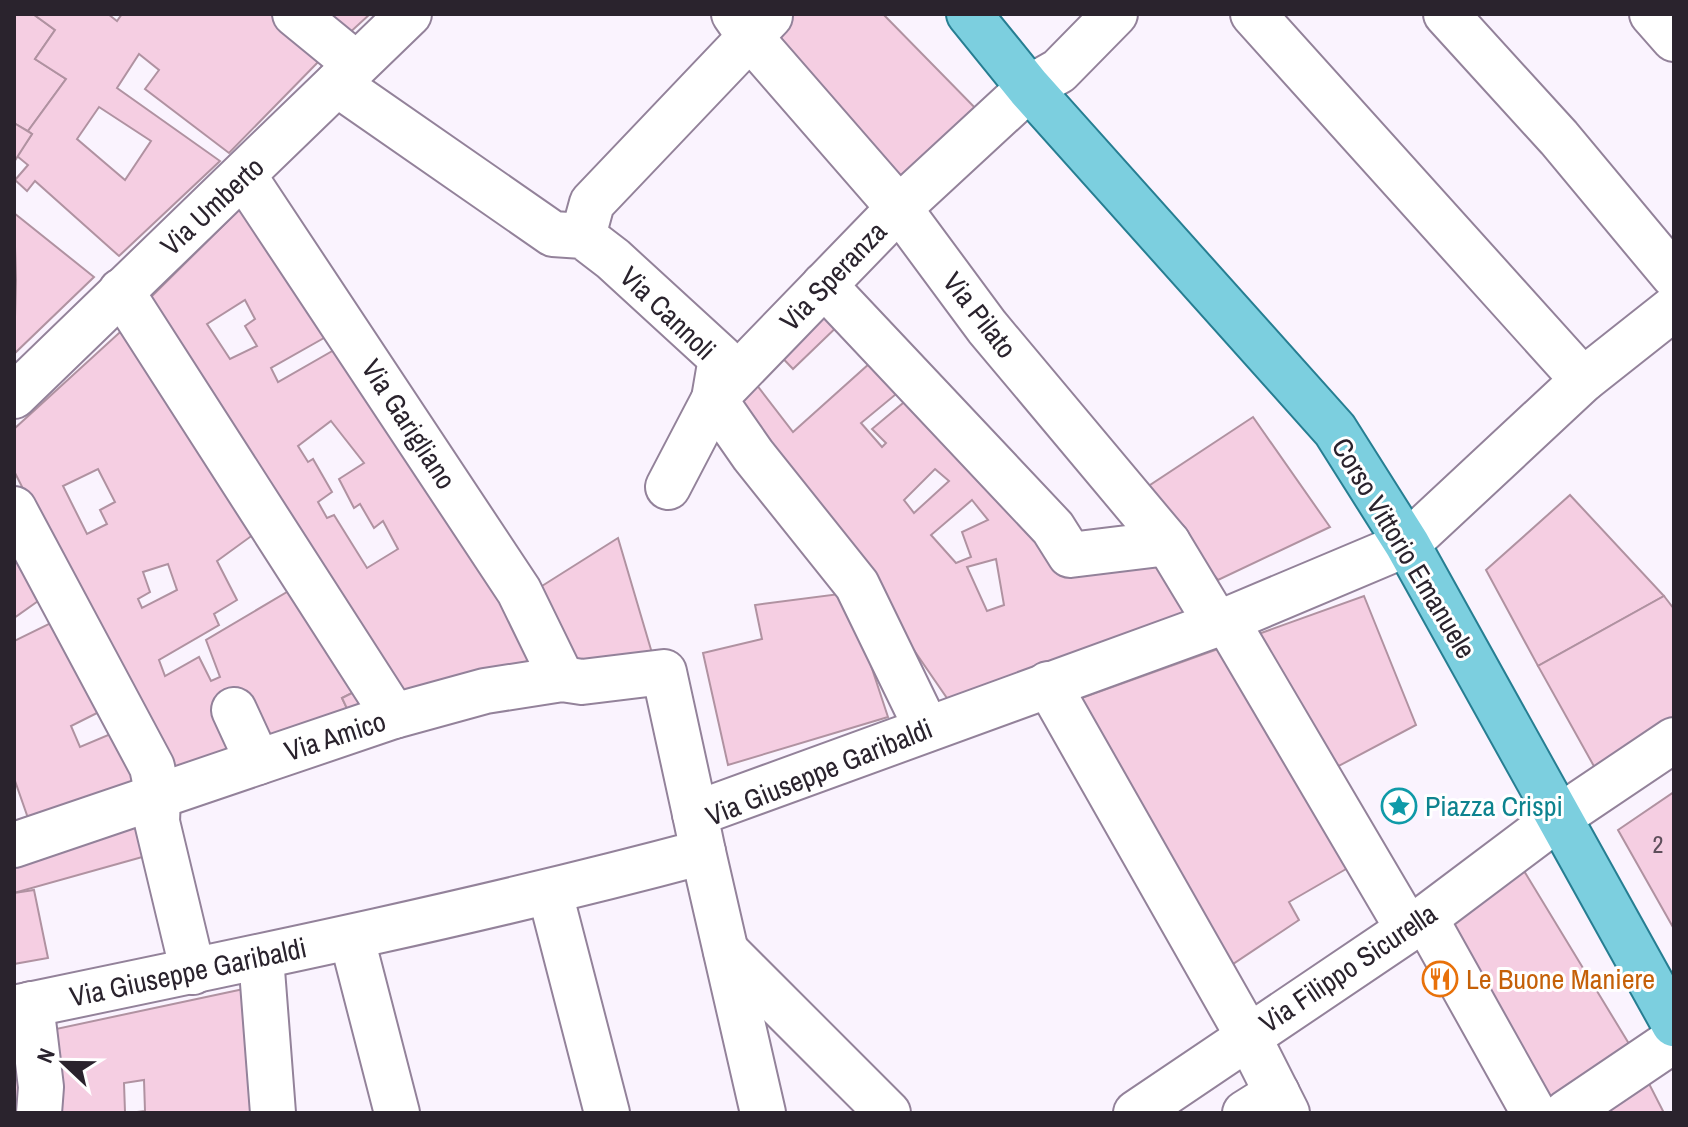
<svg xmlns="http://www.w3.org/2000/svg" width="1688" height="1127" viewBox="0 0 1688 1127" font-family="'Archivo Narrow',sans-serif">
  <rect width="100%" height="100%" fill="#faf3fe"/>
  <g fill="#f5cee2" stroke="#b092a1" stroke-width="2" fill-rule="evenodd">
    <polygon points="14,14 33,14 55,30 35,59 66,79 28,131 14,123"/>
    <path d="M 33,14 L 108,14 L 117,21 L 122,14 L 278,14 L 323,57 L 229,153 L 145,89 L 159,70 L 139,54 L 117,88 L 220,161 L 119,256 L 35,181 L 27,191 L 15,180 L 28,165 L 17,156 L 32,134 L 28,131 L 66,79 L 35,59 L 55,30 ZM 99,107 L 151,141 L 125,180 L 77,139 Z"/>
    <polygon points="316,14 370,14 345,37"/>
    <polygon points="784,14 883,14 985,118 906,194 764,34"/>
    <polygon points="14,123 32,134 14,162"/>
    <path d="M 247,202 L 331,334 L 271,368 L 278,382 L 341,346 L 541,658 L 435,685 L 398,701 L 146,302 ZM 245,300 L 255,319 L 245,326 L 257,346 L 230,359 L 207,324 ZM 331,421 L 364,463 L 339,479 L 354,508 L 360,504 L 374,528 L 383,521 L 398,549 L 367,568 L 334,515 L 327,518 L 318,502 L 332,492 L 313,459 L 308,462 L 298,446 Z"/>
    <polygon points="14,213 94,277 14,354 16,280"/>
    <polygon points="826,299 845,319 793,369 774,349"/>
    <path d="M 130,323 L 261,529 L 217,561 L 237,600 L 214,614 L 219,625 L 159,660 L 165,676 L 199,657 L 211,681 L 220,677 L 206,640 L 297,586 L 362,688 L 342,698 L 352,719 L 172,782 L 14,471 L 14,429 ZM 98,469 L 115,502 L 100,510 L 107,524 L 87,534 L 63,486 ZM 168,564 L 177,590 L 142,608 L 138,599 L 150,592 L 143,572 Z"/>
    <path d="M 879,355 L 907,385 L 861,423 L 882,447 L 886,443 L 872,429 L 915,393 L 1059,564 L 1165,551 L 1198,610 L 949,701 L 734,389 L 749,375 L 793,432 ZM 935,469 L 949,481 L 914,513 L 904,500 ZM 972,500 L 988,520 L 962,532 L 971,557 L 956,563 L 931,535 ZM 996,559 L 1004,605 L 987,611 L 967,567 Z"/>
    <polygon points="1253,417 1330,527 1218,580 1141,491"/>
    <polygon points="1570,495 1664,596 1538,666 1486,570"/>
    <polygon points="14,533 48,594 14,618"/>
    <polygon points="618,538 652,653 578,673 534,591"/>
    <polygon points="847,593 888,717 728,765 703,653 762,639 755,605"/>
    <polygon points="1364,596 1416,725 1333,769 1250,637"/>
    <polygon points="1664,596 1674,609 1674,724 1600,777 1538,666"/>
    <polygon points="63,617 111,706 71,726 80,747 120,730 147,785 28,818 14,778 14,641"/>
    <polygon points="1229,645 1353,865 1289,902 1299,920 1227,968 1076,700"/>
    <polygon points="362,688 374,710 352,719 342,698"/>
    <polygon points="1674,792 1674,929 1618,830"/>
    <polygon points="143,816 153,854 14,893 14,858"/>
    <polygon points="1521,866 1634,1052 1554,1113 1442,926"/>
    <polygon points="34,890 48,958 14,964 14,893"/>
    <polygon points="253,987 263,1113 129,1113 145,1111 144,1080 124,1083 125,1112 51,1113 56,1029"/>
    <polygon points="14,1035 31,1113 14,1113"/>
    <polygon points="1642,1070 1664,1113 1581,1113"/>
  </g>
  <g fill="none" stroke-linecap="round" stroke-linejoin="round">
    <g stroke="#93829a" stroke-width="48">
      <g id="minor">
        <polyline points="295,14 356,64"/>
        <polyline points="734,14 750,37 899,208 987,327 1168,543 1217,624"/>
        <polyline points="1253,14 1583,380"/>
        <polyline points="1446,14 1559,138 1674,276"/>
        <polyline points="1652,14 1674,39"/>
        <polyline points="337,84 553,234 583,236 613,259 721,358 714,399 753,455 857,585 927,729"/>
        <polyline points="244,176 519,591 562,679"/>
        <polyline points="583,236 592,203 770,16"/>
        <polyline points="824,285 1053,528 1070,555 1168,543"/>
        <polyline points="121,291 394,716"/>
        <polyline points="14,396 409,14"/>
        <polyline points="668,487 714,399 899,208 1029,88 1059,71 1115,14"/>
        <polyline points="14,509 152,767 158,796 157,822 193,972"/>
        <polyline points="1226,620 1408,929"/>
        <polyline points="1048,684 1248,1036 1287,1113"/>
        <polyline points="234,710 258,762"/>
        <polyline points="14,845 394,716 485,691 562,679 582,682 664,672 695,814"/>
        <polyline points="703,852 763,1113"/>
        <polyline points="550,893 607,1113"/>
        <polyline points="1425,918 1534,1113"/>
        <polyline points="352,939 397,1113"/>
        <polyline points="726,951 888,1113"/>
        <polyline points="261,957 273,1113"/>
        <polyline points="31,1004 41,1087 39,1113"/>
        <path d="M 14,1008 C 245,960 475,913 703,852 L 695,814 L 1217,624 L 1407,544 L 1583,380 L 1674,308"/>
        <polyline points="1136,1113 1425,918 1558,818 1674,740"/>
        <polyline points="1245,1113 1277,1093"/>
        <polyline points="1566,1113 1674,1040"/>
      </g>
    </g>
    <g stroke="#277e92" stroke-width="48">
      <polyline id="major" points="969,14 1029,88 1335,430 1407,544 1674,1024"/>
    </g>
    <use href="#minor" stroke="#fff" stroke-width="44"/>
    <use href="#major" stroke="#7ccfdf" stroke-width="44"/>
  </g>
  <defs>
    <g id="sight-ring" transform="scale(1.8)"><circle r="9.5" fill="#fff" stroke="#0f9aa8" stroke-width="1.5"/><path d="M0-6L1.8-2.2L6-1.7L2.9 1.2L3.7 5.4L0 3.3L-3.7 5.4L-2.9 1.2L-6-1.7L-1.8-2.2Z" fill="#0f9aa8"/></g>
    <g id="restaurant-ring" transform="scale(1.8)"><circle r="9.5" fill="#fff" stroke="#e8710a" stroke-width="1.5"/><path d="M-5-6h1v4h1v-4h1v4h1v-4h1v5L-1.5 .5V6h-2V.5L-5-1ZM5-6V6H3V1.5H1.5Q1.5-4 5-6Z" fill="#e8710a"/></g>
  </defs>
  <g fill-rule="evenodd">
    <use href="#sight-ring" x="1399" y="806"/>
    <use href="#restaurant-ring" x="1440" y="979"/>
  </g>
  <g text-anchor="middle" stroke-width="6" stroke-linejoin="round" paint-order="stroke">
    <g font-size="24" fill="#5d4e5a">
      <text x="1658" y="853">2</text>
    </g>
    <g font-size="28" fill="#2a232d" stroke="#fff">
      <text transform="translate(212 206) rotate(-43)" y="10">Via Umberto</text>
      <text transform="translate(833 276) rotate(-46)" y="10">Via Speranza</text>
      <text transform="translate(668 313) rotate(44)" y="10">Via Cannoli</text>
      <text transform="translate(980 315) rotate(52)" y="10">Via Pilato</text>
      <text transform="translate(409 424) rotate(57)" y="10">Via Garigliano</text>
      <text transform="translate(1404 548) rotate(59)" y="10">Corso Vittorio Emanuele</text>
      <text transform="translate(335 736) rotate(-18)" y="10">Via Amico</text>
      <text transform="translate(819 772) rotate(-22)" y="10">Via Giuseppe Garibaldi</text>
      <text transform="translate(1348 968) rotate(-34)" y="10">Via Filippo Sicurella</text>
      <text transform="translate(188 972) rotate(-12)" y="10">Via Giuseppe Garibaldi</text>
    </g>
    <g font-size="28" fill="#0d838f" stroke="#fff" text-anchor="start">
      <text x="1425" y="816">Piazza Crispi</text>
    </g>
    <g font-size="28" fill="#c56008" stroke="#fff" text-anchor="start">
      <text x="1466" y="989">Le Buone Maniere</text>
    </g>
  </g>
  <rect width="1688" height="1127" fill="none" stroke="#2a232d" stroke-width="32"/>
  <g transform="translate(64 1063) rotate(292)" stroke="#ffffff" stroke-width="6" paint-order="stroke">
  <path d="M0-6L14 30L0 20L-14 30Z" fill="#2a232d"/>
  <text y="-12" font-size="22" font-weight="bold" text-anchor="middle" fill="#2a232d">N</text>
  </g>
</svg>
